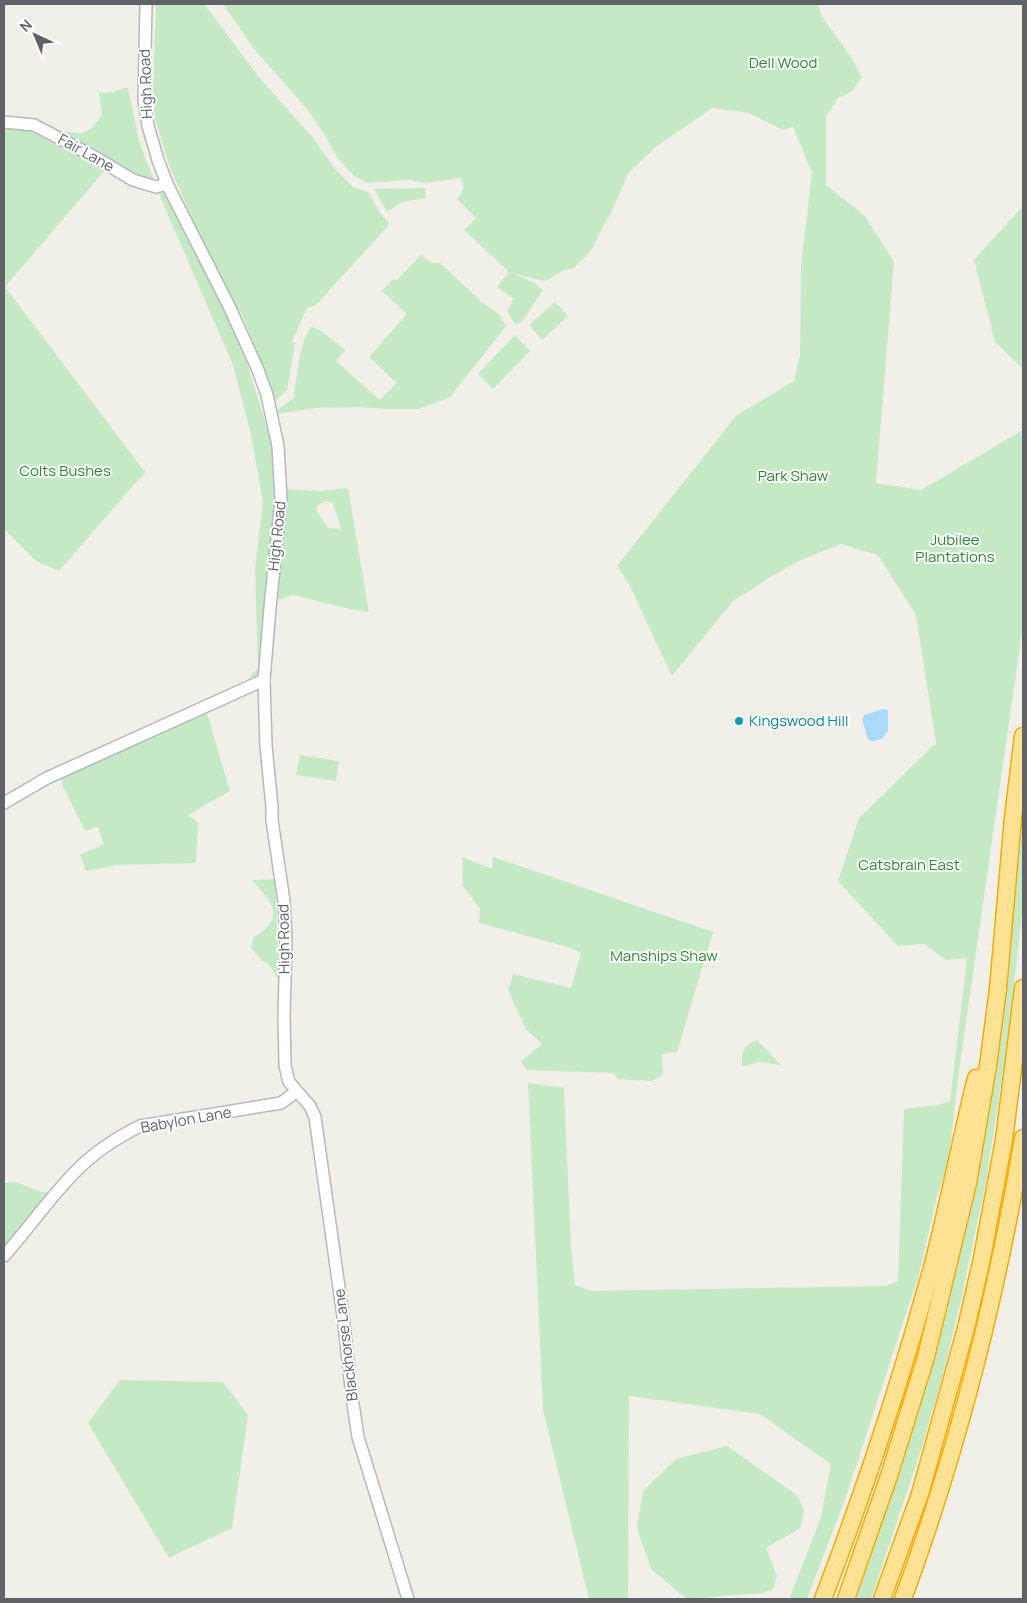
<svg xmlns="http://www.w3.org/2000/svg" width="1027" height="1603" viewBox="0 0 1027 1603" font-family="Manrope,sans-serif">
  <rect width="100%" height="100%" fill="#f1efe8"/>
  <g fill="#c5e8c5" fill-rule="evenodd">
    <polygon points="156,4 204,4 258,76 313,138 336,170 353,187 368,192 380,213 389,223 387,227 315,306 307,308 292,341 295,343 287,390 276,400 241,312 239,313 211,260 170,168 155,118 153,91"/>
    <path d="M 223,4 L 818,4 L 821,15 L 853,60 L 862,77 L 852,91 L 838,98 L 826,117 L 826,185 L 865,216 L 894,262 L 876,483 L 921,490 L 1023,430 L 1023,625 L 959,1071 L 948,1165 L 937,1196 L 919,1274 L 846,1497 L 807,1599 L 791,1599 L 790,1597 L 821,1517 L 831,1464 L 760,1414 L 629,1396 L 628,1599 L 589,1599 L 543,1410 L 528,1083 L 564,1088 L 571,1247 L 575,1285 L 592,1291 L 887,1286 L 898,1281 L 904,1109 L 938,1105 L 950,1102 L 967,958 L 946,960 L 924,944 L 898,946 L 838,881 L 859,818 L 936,743 L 916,615 L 878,555 L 841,544 L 796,562 L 772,576 L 733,601 L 672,676 L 629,584 L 617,566 L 736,416 L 794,381 L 800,355 L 801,265 L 812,173 L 793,127 L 783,130 L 749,113 L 712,108 L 657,146 L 629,172 L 613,208 L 591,250 L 574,268 L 562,271 L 545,281 L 514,274 L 535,283 L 543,290 L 521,323 L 515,324 L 507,311 L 514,299 L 497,287 L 509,272 L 464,230 L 476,218 L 457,199 C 463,192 465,188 461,178 L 424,183 L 410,180 L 367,183 L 354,176 L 337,157 L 324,134 L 308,110 L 254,49 Z"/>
    <path d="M 125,88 L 128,88 L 139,141 L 154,180 L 127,173 L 63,134 C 70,130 74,134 80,133 C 91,132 97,123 102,114 L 99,93 L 112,92 Z"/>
    <polygon points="4,118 105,170 5,287 145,472 59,571 36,561 4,529"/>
    <polygon points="425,188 426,198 402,202 387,212 374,189"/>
    <polygon points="164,193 210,278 244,354 272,443 275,497 264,601 260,678 249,677 258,668 255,569 263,502 251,435 233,365 159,194"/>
    <polygon points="1023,206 1023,369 995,342 974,260"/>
    <path d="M 421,255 L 432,263 L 440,263 L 483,303 L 499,314 L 506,326 L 450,397 L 419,409 L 388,409 L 359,407 L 315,408 L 277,414 L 276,411 L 295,397 L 294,393 C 298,372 299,344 311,327 L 320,330 L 345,350 L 336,361 L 380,400 L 397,383 L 369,357 L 407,314 L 382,291 L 393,279 L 397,280 Z"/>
    <polygon points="555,302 568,316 542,340 529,325"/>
    <polygon points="515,335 530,351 493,389 478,374"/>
    <path d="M 348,488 L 369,612 L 349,609 L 293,595 L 276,600 L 286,489 L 321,491 ZM 327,501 L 333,503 L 341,529 L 328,528 L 316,510 L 318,505 Z"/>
    <polygon points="207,713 230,791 188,815 198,823 196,863 117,865 86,871 80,855 104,844 98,827 85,831 62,784 61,778 175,725"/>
    <polygon points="300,755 339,761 336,781 296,775"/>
    <polygon points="1023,806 1023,907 1006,1051 986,1181 961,1300 942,1378 919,1456 871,1599 856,1599 893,1490 929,1375 976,1180 999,1050"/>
    <polygon points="462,857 492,869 493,857 713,932 677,1052 662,1054 663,1074 652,1081 617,1079 614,1073 527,1070 521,1061 542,1044 526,1029 508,990 513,974 571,988 581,953 568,947 479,923 480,909 463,886"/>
    <path d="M 275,879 L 279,981 L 271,967 L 262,960 L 251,948 L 254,937 C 287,917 272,903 252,880 Z"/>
    <path d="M 757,1040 L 781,1065 L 758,1062 L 742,1067 C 741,1052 743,1045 757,1040 Z"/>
    <polygon points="16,1182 41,1192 55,1192 4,1251 4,1183"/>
    <polygon points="120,1380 223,1382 248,1415 232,1528 169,1558 88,1423"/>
    <polygon points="727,1446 798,1496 804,1512 800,1528 766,1548 777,1576 773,1589 763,1593 687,1599 651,1569 637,1528 643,1491 676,1459"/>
  </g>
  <polygon fill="#aadaff" points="883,709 888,710 888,731 882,739 872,741 868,739 862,720 864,715"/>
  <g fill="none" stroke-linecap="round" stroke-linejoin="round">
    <g stroke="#b5b8bc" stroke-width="14">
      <g id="minor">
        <polyline points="146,4 144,100 148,126 158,160 167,184 229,306 258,370 267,395 278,446 281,499 270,608 264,680 266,746 272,807 272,820 284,901 286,940 284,1016 285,1065 289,1082 310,1106 315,1117 343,1316 352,1397 358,1437 408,1599"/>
        <polyline points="4,122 34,125 93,156 133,180 156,187 167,184"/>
        <polyline points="4,803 47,778 264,680"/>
        <path d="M 4,1256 C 28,1229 49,1199 74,1173 C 93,1153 116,1138 140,1126 L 281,1103 L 296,1092"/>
      </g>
    </g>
    <g stroke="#f9ab00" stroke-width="19">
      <g id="highway">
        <path d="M 823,1599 C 866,1487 904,1372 935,1256 C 950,1197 961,1138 976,1078"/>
        <polyline points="846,1599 889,1476 926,1357 968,1183 988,1066 998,989 1013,818 1023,736"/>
        <polyline points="882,1599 920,1494 966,1328 982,1258 1004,1140 1023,988"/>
        <path d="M 903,1599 C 958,1449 997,1295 1023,1138"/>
      </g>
    </g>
    <use href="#minor" stroke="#fff" stroke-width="11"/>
    <use href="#highway" stroke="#fde293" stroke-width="16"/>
  </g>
  <circle fill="#0f9aa8" stroke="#fff" stroke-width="2" cx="739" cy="721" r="5"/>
  <g text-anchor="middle" stroke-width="4" stroke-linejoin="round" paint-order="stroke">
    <g font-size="15" fill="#348238" stroke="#fff">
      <text x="783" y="68">Dell Wood</text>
      <text x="65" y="476">Colts Bushes</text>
      <text x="793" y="481">Park Shaw</text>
      <text x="955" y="545">Jubilee<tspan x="955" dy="17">Plantations</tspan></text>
      <text x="909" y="870">Catsbrain East</text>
      <text x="664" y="961">Manships Shaw</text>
    </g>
    <g font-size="15" fill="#5f6368" stroke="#fff">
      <text transform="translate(146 84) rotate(-92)" y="5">High Road</text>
      <text transform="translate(86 153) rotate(29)" y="5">Fair Lane</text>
      <text transform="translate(277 536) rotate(-84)" y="5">High Road</text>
      <text transform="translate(284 939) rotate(-91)" y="5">High Road</text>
      <text transform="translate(186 1120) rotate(-10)" y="5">Babylon Lane</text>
      <text transform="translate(346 1345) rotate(-97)" y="5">Blackhorse Lane</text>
    </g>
    <g font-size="15" fill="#0d838f" stroke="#fff" text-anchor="start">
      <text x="749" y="726">Kingswood Hill</text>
    </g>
  </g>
  <rect width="1027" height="1603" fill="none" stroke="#5f6368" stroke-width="10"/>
  <g transform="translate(35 35) rotate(316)" stroke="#ffffff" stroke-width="4" paint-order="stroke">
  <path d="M0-4L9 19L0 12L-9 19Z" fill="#5f6368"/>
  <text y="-8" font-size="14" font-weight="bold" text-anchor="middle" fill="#5f6368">N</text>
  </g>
</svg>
